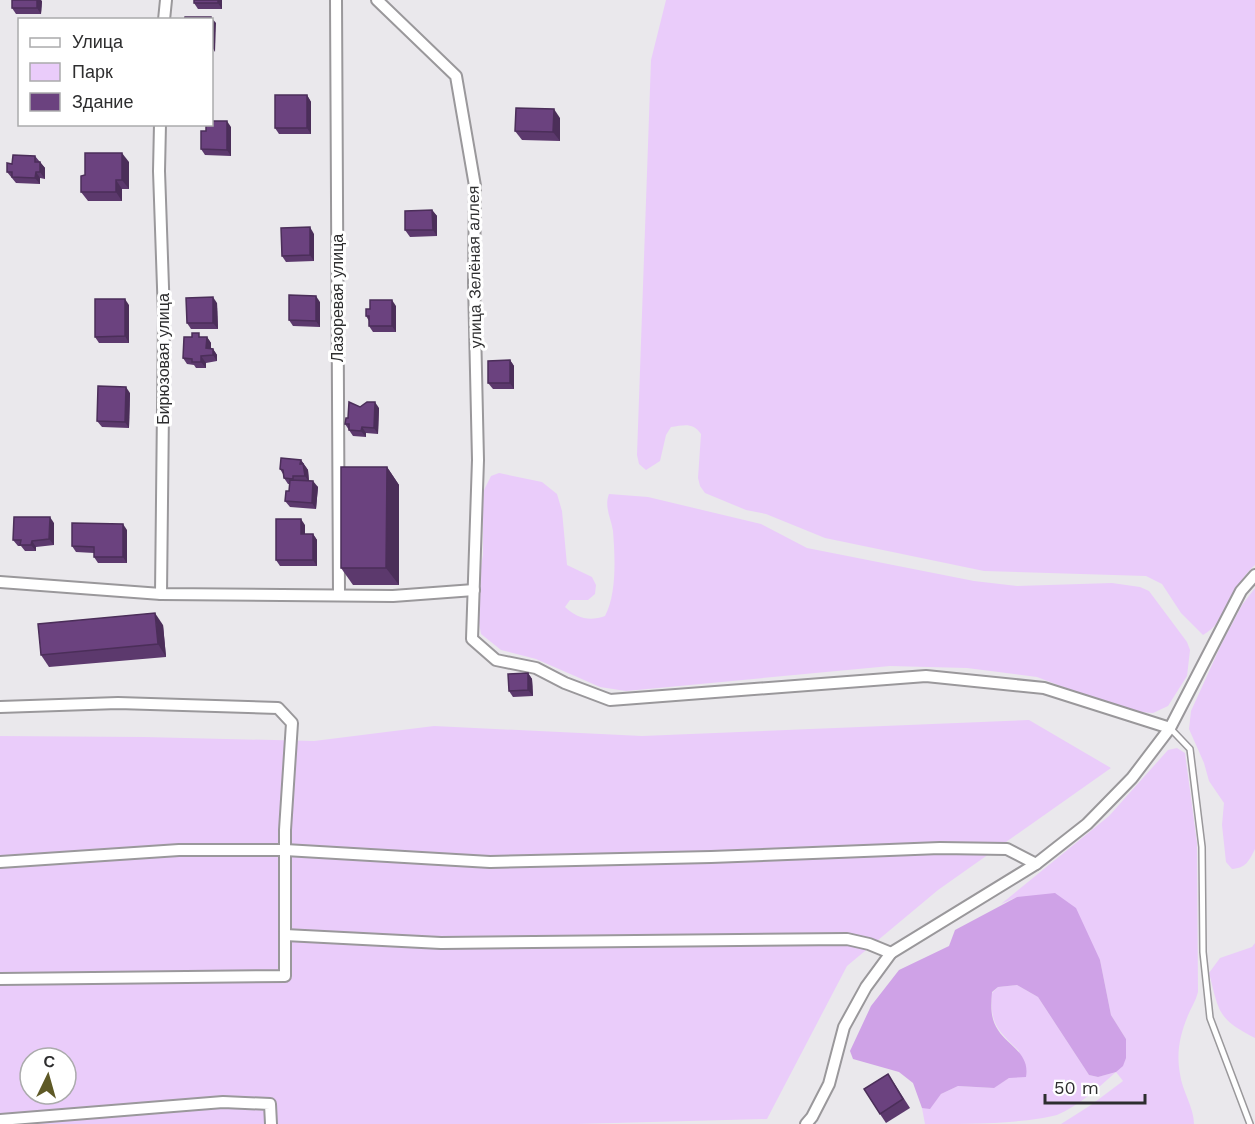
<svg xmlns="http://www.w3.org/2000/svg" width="1255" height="1124" viewBox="0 0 1255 1124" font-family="'Work Sans',sans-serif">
  <rect width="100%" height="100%" fill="#eae8ec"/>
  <g fill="#eaccfa" fill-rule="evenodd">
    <path d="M 666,0 L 1255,0 L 1255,565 C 1232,584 1229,621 1203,635 L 1181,613 L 1162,584 L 1146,576 L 984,571 L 825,538 L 766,514 L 746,510 L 705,493 L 700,486 L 698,478 L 701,434 C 693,422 684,425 671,427 L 666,435 L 660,461 L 646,470 L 639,464 L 637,455 L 651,60 Z"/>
    <path d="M 499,473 L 542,482 L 557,494 L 562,511 L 567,565 L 592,577 L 596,585 L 595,594 L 588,600 L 570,600 L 565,607 C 577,618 589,622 605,616 C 617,594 615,556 613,531 C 611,518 604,507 609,494 L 648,497 L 761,524 L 807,548 L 974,581 L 1017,586 L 1112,583 L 1140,587 L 1149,591 L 1187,642 L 1190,650 L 1187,676 L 1168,706 L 1153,713 L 1126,711 L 1037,677 L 967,668 L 890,666 L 626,691 L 600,687 L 536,659 L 501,650 L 481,634 L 475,599 L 483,555 L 483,492 L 491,476 Z"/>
    <path d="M 1255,588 L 1255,849 C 1249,861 1246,868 1232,869 L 1226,862 L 1222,825 L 1224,803 L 1209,781 L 1204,763 L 1189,729 L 1191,711 L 1221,645 L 1242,605 Z"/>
    <path d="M 1029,720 L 1111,768 L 938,890 L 847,966 L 767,1119 L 576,1124 L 0,1124 L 0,736 L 144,737 L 314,741 L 434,726 L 642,736 ZM 30,1058 L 66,1058 L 66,1094 L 30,1094 Z"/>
    <path d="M 1177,748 L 1185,753 L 1197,843 L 1198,992 C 1196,1000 1192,1006 1189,1013 C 1180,1034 1176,1052 1180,1074 C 1182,1091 1194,1107 1194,1124 L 1061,1124 L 1091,1105 L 1123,1081 L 1116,1072 C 1098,1088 1080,1105 1057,1115 C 1023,1124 963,1124 925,1124 L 922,1108 L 930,1108 L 941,1094 L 958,1086 L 993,1088 L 1009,1078 L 1019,1051 C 997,1029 990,1025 992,993 L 998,987 L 1017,985 L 1038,997 L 1089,1075 L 1098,1077 L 1116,1072 L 1126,1039 L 1111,1015 L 1100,960 L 1017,897 L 1001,904 L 1109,816 L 1168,750 Z"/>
    <path d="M 1255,943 L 1255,1038 C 1217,1019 1219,1011 1209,973 L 1220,958 L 1252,947 Z"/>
  </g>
  <path fill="#cfa2e7" d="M 1055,893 L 1076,908 L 1100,960 L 1111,1015 L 1126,1039 L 1126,1058 L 1123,1066 L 1116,1072 L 1098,1077 L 1089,1075 L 1038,997 L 1017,985 L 998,987 L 992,992 C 991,1006 990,1018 998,1030 C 1009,1047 1030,1053 1026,1077 L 1009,1078 L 994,1088 L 958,1086 L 941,1094 L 930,1109 L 922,1108 L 913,1083 L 899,1072 L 853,1059 L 850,1051 L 871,1006 L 899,970 L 949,946 L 955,930 L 1017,897 Z"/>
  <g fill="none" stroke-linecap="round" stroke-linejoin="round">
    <g stroke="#9a989b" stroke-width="8">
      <polyline id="lane" points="1170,728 1190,749 1202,847 1203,952 1210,1018 1250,1124"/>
    </g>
    <g stroke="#9a989b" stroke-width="14">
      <g id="street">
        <polyline points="336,0 339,595"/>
        <polyline points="377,0 456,76 475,186 474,283 478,460 472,639 496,660 536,668 565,683 610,700 926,676 1044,688 1170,728"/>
        <polyline points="164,20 166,0"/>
        <polyline points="160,124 159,171 164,316 161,594"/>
        <polyline points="0,582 161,594 393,596 474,590"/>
        <polyline points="0,707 118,703 278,708 292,723 285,830 285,976 0,979"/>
        <polyline points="0,862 179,850 285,850 490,862 711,857 940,848 1007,849 1036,864"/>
        <polyline points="285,935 441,943 847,939 869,944 891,953"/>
        <polyline points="0,1120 223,1102 270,1104 271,1124"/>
        <polyline points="806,1124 812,1117 829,1084 844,1027 866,987 891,953 1036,864 1087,824 1132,778 1170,728 1241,591 1255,575"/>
      </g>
    </g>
    <use href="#lane" stroke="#fff" stroke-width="5"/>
    <use href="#street" stroke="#fff" stroke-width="10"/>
  </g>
  <g fill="#5c396d">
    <polygon points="194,0 222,0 222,9 198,9 194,3"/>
    <polygon points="42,1 41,14 16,14 12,8"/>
    <polygon points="307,95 311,102 311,134 279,134 275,128"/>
    <polygon points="560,118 560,141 522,140 515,131"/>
    <polygon points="231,127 231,156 205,155 201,149 206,131"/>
    <polygon points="35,156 45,168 45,179 40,178 40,184 16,183 7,172 12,164"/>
    <polygon points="129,162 129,189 122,189 122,201 88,201 81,192 85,175"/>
    <polygon points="432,210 437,216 437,236 410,237 405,230"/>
    <polygon points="314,234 314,261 286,262 282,256"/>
    <polygon points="320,302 320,327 293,326 289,320"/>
    <polygon points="217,303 218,329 191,329 187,323"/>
    <polygon points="129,305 129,343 99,343 95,337"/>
    <polygon points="396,306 396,332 373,332 369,326 369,321 366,316"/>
    <polygon points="202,337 207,337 211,343 211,349 213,349 217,355 217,361 206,363 206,368 196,368 194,365 187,364 183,358"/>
    <polygon points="510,360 514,366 514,389 493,389 488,383"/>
    <polygon points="130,393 129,428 102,427 97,421"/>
    <polygon points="360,407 379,408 378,434 366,433 366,437 353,436 345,424 348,418"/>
    <polygon points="301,460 308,470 309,481 318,487 316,509 290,507 285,501 289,491 290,484 288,484 284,478 283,474 280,469"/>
    <polygon points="387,467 399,485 399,585 353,585 341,568"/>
    <polygon points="54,523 54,545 36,547 36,551 25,551 21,546 18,546 13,540"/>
    <polygon points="305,525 305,534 313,534 317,540 317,566 280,566 276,560"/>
    <polygon points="127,530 127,563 98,563 94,557 94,553 76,552 72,546"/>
    <polygon points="163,625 166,657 49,667 41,655"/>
    <polygon points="528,673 532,679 533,696 513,697 509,691"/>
    <polygon points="894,1083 910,1108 886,1123 880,1114"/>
  </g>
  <g fill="#4b2e59">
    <polygon points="37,0 41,0 42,1 41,14 37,8"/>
    <polygon points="218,0 222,0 222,9 218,3"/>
    <polygon points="211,17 216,23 215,52 212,47"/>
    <polygon points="307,95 311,102 311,134 307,128"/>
    <polygon points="554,109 560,118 560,141 553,132"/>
    <polygon points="227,121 231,127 231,156 227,150"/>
    <polygon points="122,153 129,162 129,189 122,180"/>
    <polygon points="40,162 45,168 45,179 40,172"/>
    <polygon points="36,172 40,178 40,184 35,178"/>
    <polygon points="116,180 122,189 122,201 116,192"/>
    <polygon points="432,210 437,216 437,236 433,230"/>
    <polygon points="310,227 314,234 314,261 310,255"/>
    <polygon points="316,296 320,302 320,327 316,321"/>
    <polygon points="213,297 217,303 218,329 213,323"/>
    <polygon points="125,299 129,305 129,343 125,336"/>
    <polygon points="392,300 396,306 396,332 392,326"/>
    <polygon points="207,337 211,343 211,355 206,348"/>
    <polygon points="213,349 217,355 217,361 213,355"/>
    <polygon points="201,356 206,363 206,368 201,362"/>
    <polygon points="510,360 514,366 514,389 510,383"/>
    <polygon points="126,387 130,393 129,428 125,422"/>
    <polygon points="375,402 379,408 378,434 374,428"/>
    <polygon points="362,427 366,433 366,437 361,431"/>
    <polygon points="301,460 308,470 309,482 305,476 300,464"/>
    <polygon points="387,467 399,485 399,585 386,568"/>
    <polygon points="313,481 318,487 316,509 312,503"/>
    <polygon points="50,517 54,523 54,545 49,539"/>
    <polygon points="301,519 305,525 305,540 301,534"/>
    <polygon points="123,524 127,530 127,563 123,557"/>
    <polygon points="313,534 317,540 317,566 313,560"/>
    <polygon points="32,541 36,547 36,551 31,545"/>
    <polygon points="155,613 163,625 166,657 158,644"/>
    <polygon points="528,673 532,679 533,696 528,690"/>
  </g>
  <g fill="#6b427f" stroke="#4b2e59" stroke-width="1.5">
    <rect x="12" y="0" width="25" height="8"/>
    <rect x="194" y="0" width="24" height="3"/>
    <polygon points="185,17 211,17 211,20 184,20"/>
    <rect x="275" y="95" width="32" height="33"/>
    <polygon points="516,108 554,109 553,132 515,131"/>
    <polygon points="212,121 227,121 227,150 201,149 201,131 206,131 206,124 212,124"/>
    <polygon points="85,153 122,153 122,180 116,180 116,192 81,192 81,176 85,175"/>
    <polygon points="13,155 35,156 35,162 40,162 40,172 36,172 35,178 12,177 12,172 7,172 7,163 12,164"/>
    <polygon points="432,210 433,230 405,230 405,211"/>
    <polygon points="310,227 310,255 282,256 281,228"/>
    <polygon points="289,295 316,296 316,321 289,320"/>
    <polygon points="213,297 213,323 187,323 186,298"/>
    <polygon points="95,299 125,299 125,336 95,337"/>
    <polygon points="370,300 392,300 392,326 369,326 369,316 366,316 366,309 370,309"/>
    <polygon points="192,333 199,333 199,337 207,337 206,348 213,349 213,355 201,356 201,362 192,362 192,359 183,358 184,337 192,337"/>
    <polygon points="510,360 510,383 488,383 488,361"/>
    <polygon points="98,386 126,387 125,422 97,421"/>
    <polygon points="349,402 360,407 367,402 375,402 374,428 362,427 361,431 349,430 349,424 345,424 346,418 348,418"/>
    <polygon points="281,458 301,460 300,464 303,464 305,476 293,476 293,479 284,478 283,470 280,469"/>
    <polygon points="341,467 387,467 386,568 341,568"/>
    <polygon points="290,480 313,481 312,503 285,501 286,491 289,491"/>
    <polygon points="14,517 50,517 49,539 32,541 31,545 20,545 21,540 13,540"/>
    <polygon points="276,519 301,519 301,534 313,534 313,560 276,560"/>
    <polygon points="72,523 123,524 123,557 94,557 94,547 72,546"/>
    <polygon points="155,613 158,644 41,655 38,624"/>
    <polygon points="528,673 528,690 509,691 508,674"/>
    <polygon points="888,1074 903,1099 880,1114 864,1089"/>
  </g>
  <g text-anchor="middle" stroke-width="6" stroke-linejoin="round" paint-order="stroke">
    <g font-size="16" fill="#2e2e2f" stroke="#fff">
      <text transform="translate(474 267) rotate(-91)" y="6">улица Зелёная аллея</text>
      <text transform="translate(337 298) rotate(-90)" y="6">Лазоревая улица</text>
      <text transform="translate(163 359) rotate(-90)" y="6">Бирюзовая улица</text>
    </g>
  </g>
  <rect x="18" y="18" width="195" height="108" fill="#ffffff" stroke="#ababac" stroke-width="1.5"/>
  <rect x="30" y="38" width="30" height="9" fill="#ffffff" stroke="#ababac" stroke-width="1.5"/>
  <text x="72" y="48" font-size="18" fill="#2e2e2f">Улица</text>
  <rect x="30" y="63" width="30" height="18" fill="#eaccfa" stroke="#ababac" stroke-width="1.5"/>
  <text x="72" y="78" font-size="18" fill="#2e2e2f">Парк</text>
  <rect x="30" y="93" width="30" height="18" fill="#6b427f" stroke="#ababac" stroke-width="1.5"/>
  <text x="72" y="108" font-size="18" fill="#2e2e2f">Здание</text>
  <g transform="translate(48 1076) rotate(5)"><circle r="28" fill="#ffffff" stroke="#ababac" stroke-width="1.5"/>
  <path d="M0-4.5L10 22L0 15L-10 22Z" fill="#5e5926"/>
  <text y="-9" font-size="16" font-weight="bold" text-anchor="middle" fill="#2e2e2f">С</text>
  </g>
  <path d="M1045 1094v9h100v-9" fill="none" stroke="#2e2e2f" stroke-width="3"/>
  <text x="1054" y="1094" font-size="18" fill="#2e2e2f" stroke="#ffffff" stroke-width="4.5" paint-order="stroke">50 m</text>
</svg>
